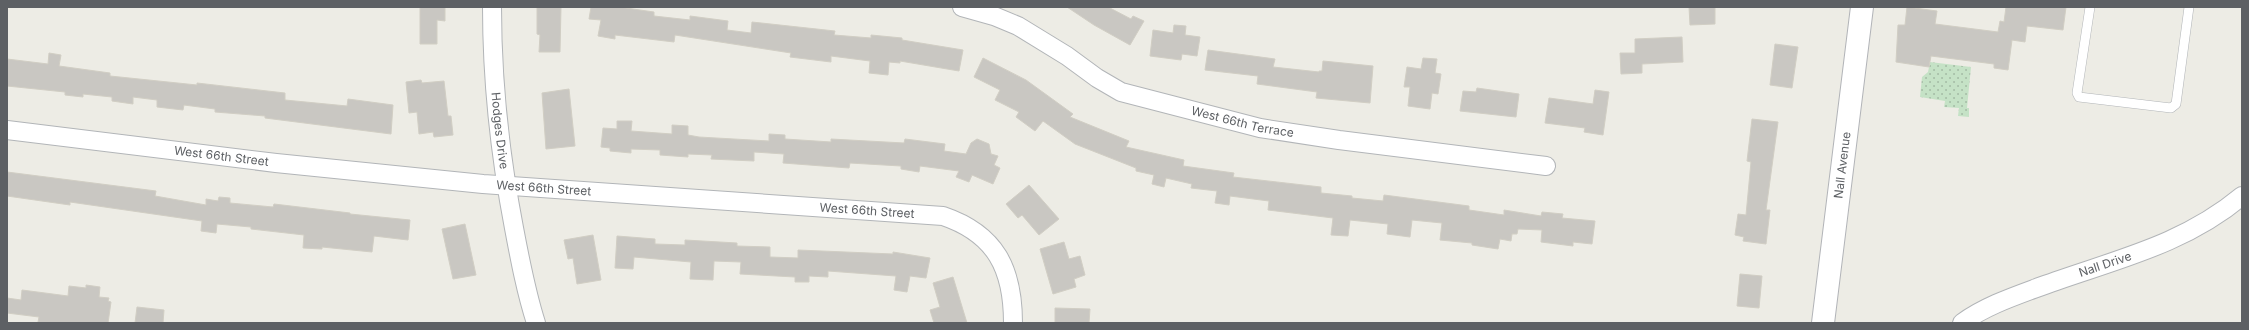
<svg xmlns="http://www.w3.org/2000/svg" width="2249" height="330" viewBox="0 0 2249 330" font-family="Inter,sans-serif">
  <defs>
    <pattern id="park-dots" width="8" height="8" patternUnits="userSpaceOnUse"><rect width="8" height="8" fill="#c5e2c6"/><path d="M2 2h.1M6 6h.1" fill="none" stroke="#a3bba4" stroke-width="1.8" stroke-linecap="round"/></pattern>
  </defs>
  <rect width="100%" height="100%" fill="#edece5"/>
  <polygon fill="url(#park-dots)" points="1930,62 1971,67 1967,108 1969,108 1969,117 1958,116 1959,108 1944,107 1945,101 1920,97 1922,77 1928,72"/>
  <g fill="#c9c7c2" stroke="#d1cec4">
    <polygon points="420,7 445,7 445,21 437,20 437,44 420,44"/>
    <polygon points="537,7 561,7 560,52 539,52 540,35 537,34"/>
    <polygon points="591,7 619,7 654,12 654,16 690,20 690,16 728,21 727,30 751,33 752,22 835,31 834,35 871,38 871,35 902,38 902,40 963,50 959,71 900,61 900,63 889,62 888,75 869,73 870,61 831,56 831,62 790,57 791,53 675,35 674,42 615,35 615,39 598,36 601,20 589,19"/>
    <polygon points="1067,7 1108,7 1131,19 1133,16 1144,21 1130,45 1094,25"/>
    <polygon points="1689,7 1715,7 1715,24 1690,25"/>
    <polygon points="1907,7 1937,11 1935,24 1998,32 2000,21 2004,22 2006,7 2066,7 2063,30 2027,26 2025,42 2012,40 2008,70 1994,68 1994,64 1931,56 1929,67 1896,62 1898,25 1905,25"/>
    <polygon points="1174,25 1186,26 1185,35 1200,37 1197,56 1182,54 1181,60 1150,56 1153,30 1173,33"/>
    <polygon points="1682,37 1683,62 1642,64 1642,73 1621,74 1620,53 1635,53 1635,39"/>
    <polygon points="1775,44 1798,47 1792,88 1770,85"/>
    <polygon points="1208,50 1275,59 1273,67 1319,72 1319,71 1322,71 1323,61 1373,66 1370,103 1316,98 1317,92 1257,84 1258,76 1205,70"/>
    <polygon points="49,53 61,55 59,66 110,73 110,76 197,85 197,83 285,93 285,100 347,106 348,99 393,105 391,134 265,118 265,116 215,112 215,109 184,105 183,110 157,107 157,100 133,97 133,104 112,101 112,97 83,94 83,97 65,95 65,92 7,86 7,59 48,64"/>
    <polygon points="983,58 1026,80 1073,114 1070,117 1129,141 1126,147 1184,160 1183,166 1234,173 1233,177 1321,187 1321,193 1352,196 1352,198 1383,201 1384,195 1469,206 1469,210 1504,215 1504,210 1541,216 1542,212 1563,214 1562,218 1595,221 1592,244 1573,242 1573,246 1541,242 1542,230 1518,229 1517,234 1512,234 1511,241 1500,239 1498,249 1472,245 1472,243 1440,240 1442,223 1412,220 1410,237 1387,234 1388,224 1350,220 1348,236 1331,235 1333,218 1268,210 1269,201 1230,196 1229,205 1215,203 1217,191 1191,188 1192,184 1166,178 1164,187 1152,184 1154,175 1136,171 1136,168 1075,144 1043,121 1035,131 1016,117 1019,112 995,100 1000,90 974,77"/>
    <polygon points="1423,58 1437,59 1435,73 1441,74 1438,94 1432,93 1430,109 1408,106 1410,87 1404,87 1407,67 1421,69"/>
    <polygon points="421,80 422,83 444,81 448,116 451,116 453,135 434,137 433,132 419,134 417,112 409,113 406,82"/>
    <polygon points="1477,88 1519,94 1516,117 1460,111 1463,91 1476,92"/>
    <polygon points="569,89 575,146 546,149 542,93"/>
    <polygon points="1595,90 1609,92 1603,135 1584,132 1585,128 1545,123 1549,98 1593,104"/>
    <polygon points="1752,119 1778,122 1766,210 1770,210 1766,244 1743,241 1744,237 1735,235 1738,214 1746,215 1751,162 1747,161"/>
    <polygon points="617,121 632,121 631,131 672,134 672,125 688,126 688,135 699,137 769,141 769,134 785,135 785,139 831,142 831,139 904,143 905,139 945,144 944,151 966,154 971,143 977,139 989,144 991,154 998,156 994,165 1000,168 993,184 972,175 969,182 956,177 959,171 920,166 919,172 901,169 901,166 850,163 849,168 783,163 784,154 754,152 754,161 711,159 712,155 688,154 688,157 660,155 660,150 631,149 631,153 610,151 610,148 601,147 603,128 617,129"/>
    <polygon points="7,172 156,191 155,196 206,205 206,199 218,201 219,197 230,198 230,203 273,207 274,204 350,213 350,214 410,220 408,240 374,236 372,252 322,247 322,249 303,248 304,235 251,229 251,227 217,224 216,233 201,231 202,221 70,202 70,205 7,196"/>
    <polygon points="1029,185 1059,219 1039,235 1022,215 1018,218 1006,204"/>
    <polygon points="465,224 476,275 453,279 442,229"/>
    <polygon points="593,235 601,280 577,284 573,258 568,259 564,240"/>
    <polygon points="617,236 655,239 655,244 685,245 685,240 737,243 737,246 770,247 770,257 798,258 798,250 893,254 893,252 930,258 926,278 910,276 907,292 894,290 896,276 828,271 828,277 809,276 809,282 795,282 795,277 740,274 741,262 714,261 713,280 690,279 691,262 634,257 633,269 615,268"/>
    <polygon points="1064,242 1069,259 1080,256 1085,275 1074,279 1076,287 1053,294 1040,249"/>
    <polygon points="1740,274 1762,276 1759,308 1737,306"/>
    <polygon points="953,277 967,323 934,323 930,310 940,307 933,283"/>
    <polygon points="86,285 100,287 99,297 109,298 108,301 111,302 108,323 46,323 38,322 39,317 7,313 7,298 21,300 22,290 68,296 69,286 86,288"/>
    <polygon points="137,307 164,310 163,323 135,323"/>
    <polygon points="1055,308 1090,309 1089,323 1055,323"/>
  </g>
  <g fill="none" stroke-linecap="round" stroke-linejoin="round">
    <g stroke="#b2b5b8" stroke-width="10">
      <polyline id="lane" points="2090,7 2077,93 2079,97 2171,108 2176,104 2189,7"/>
    </g>
    <g stroke="#b2b5b8" stroke-width="20">
      <g id="street">
        <path id="s1" d="M 492,7 C 492,81 500,155 514,228 C 520,260 526,292 536,323"/>
        <path id="s2" d="M 962,7 L 994,16 L 1018,26 L 1067,56 L 1097,78 L 1121,92 L 1260,128 L 1339,140 L 1546,166"/>
        <path id="s3" d="M 7,130 L 276,163 L 483,184 L 943,216 C 996,234 1013,269 1013,323"/>
        <path id="s4" d="M 1962,323 C 1985,306 2015,296 2042,286 C 2113,260 2182,246 2242,196"/>
      </g>
    </g>
    <g stroke="#b2b4b8" stroke-width="24">
      <g id="secondary">
        <path id="s5" d="M 1823,323 L 1862,7"/>
      </g>
    </g>
    <use href="#lane" stroke="#fff" stroke-width="9"/>
    <use href="#street" stroke="#fff" stroke-width="18"/>
    <use href="#secondary" stroke="#fff" stroke-width="22"/>
  </g>
  <g text-anchor="middle" stroke-width="3" stroke-linejoin="round" paint-order="stroke">
    <g font-size="12" fill="#5d6064" stroke="#fff">
      <text dy="4" stroke="none"><textPath href="#s2" startOffset="307">West 66th Terrace</textPath></text>
      <text dy="4" stroke="none"><textPath href="#s1" startOffset="124">Hodges Drive</textPath></text>
      <text dy="4" stroke="none"><textPath href="#s3" startOffset="216">West 66th Street</textPath></text>
      <text dy="4" stroke="none"><textPath href="#s5" startOffset="159">Nall Avenue</textPath></text>
      <text dy="4" stroke="none"><textPath href="#s3" startOffset="540">West 66th Street</textPath></text>
      <text dy="4" stroke="none"><textPath href="#s3" startOffset="864">West 66th Street</textPath></text>
      <text dy="4" stroke="none"><textPath href="#s4" startOffset="155">Nall Drive</textPath></text>
    </g>
  </g>
  <rect width="2249" height="330" fill="none" stroke="#5d6064" stroke-width="16"/>
</svg>
